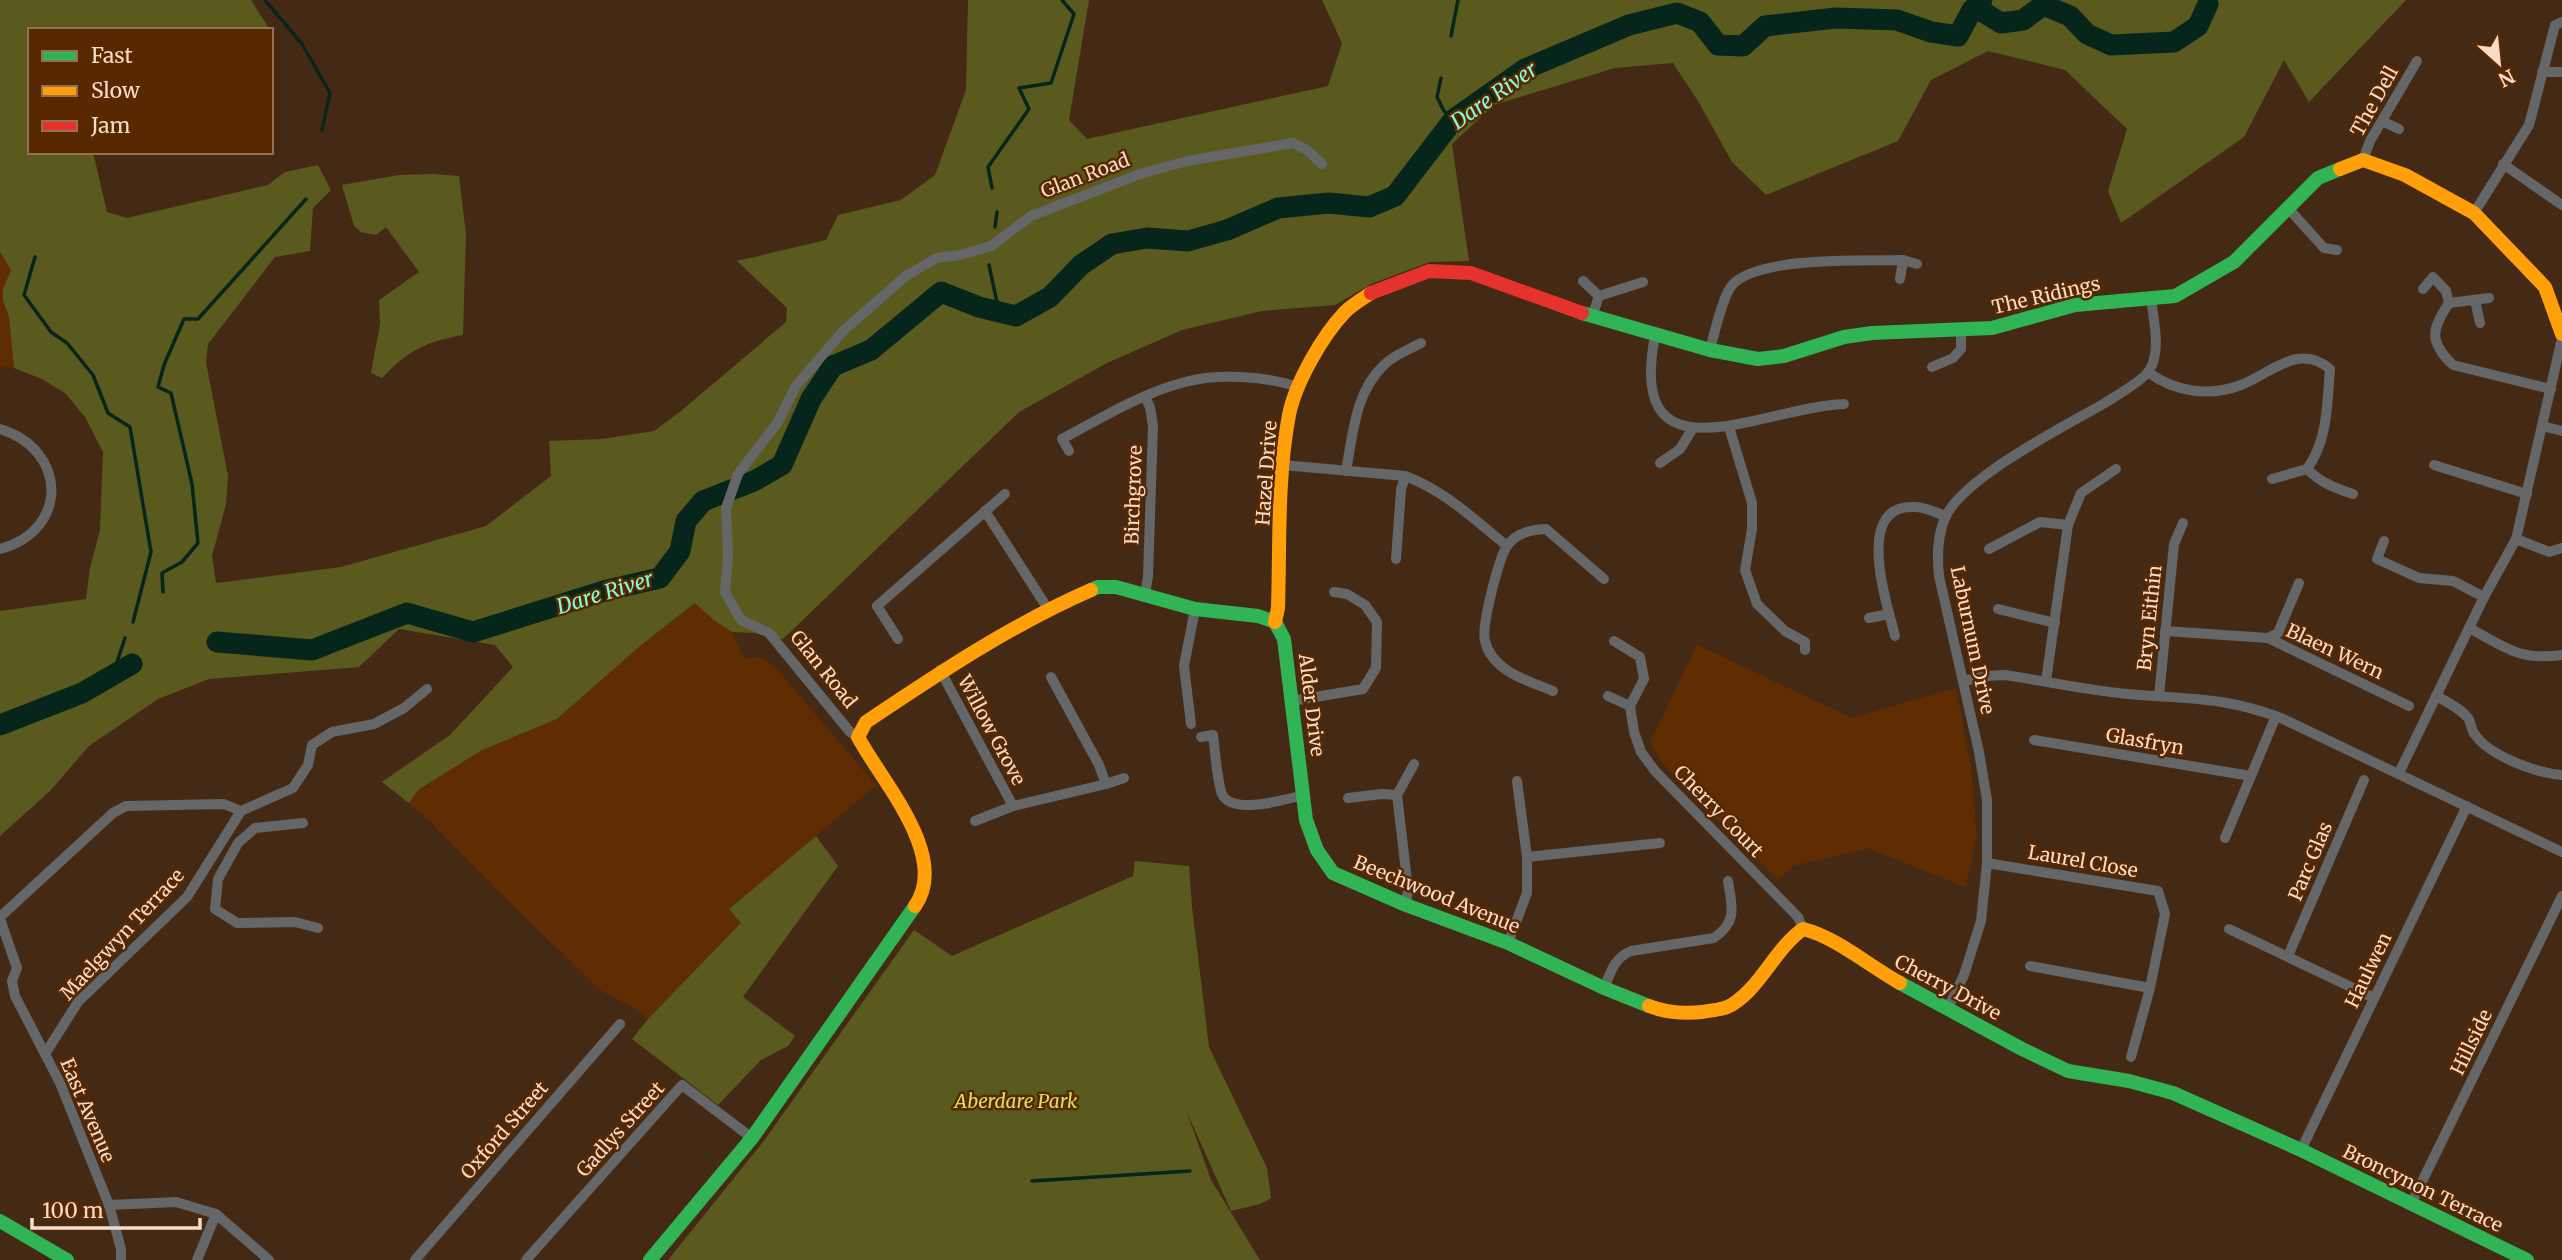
<svg xmlns="http://www.w3.org/2000/svg" width="2562" height="1260" viewBox="0 0 2562 1260" font-family="Merriweather,serif">
  <rect width="100%" height="100%" fill="#442a15"/>
  <g fill="#602d03">
    <polygon points="0,252 11,270 3,289 3,301 9,317 14,368 0,367"/>
    <polygon points="696,603 715,621 732,632 741,652 747,659 760,657 775,667 876,785 729,909 742,923 648,1019 636,1009 600,990 492,885 431,822 409,803 418,790 482,750 557,719 640,646"/>
    <polygon points="1697,645 1852,718 1956,688 1971,767 1977,838 1965,887 1868,848 1793,866 1778,880 1663,764 1650,742"/>
  </g>
  <g fill="#5a5a1e">
    <polygon points="0,0 251,0 270,30 30,30 30,152 93,152 107,212 127,218 268,185 285,172 318,165 331,190 313,208 310,251 275,257 208,344 206,362 228,476 226,504 212,556 216,583 341,567 486,526 551,476 549,441 602,439 654,431 681,411 786,322 787,308 737,261 826,240 838,215 901,200 935,175 966,90 968,0 1089,0 1069,120 1087,139 1328,86 1342,43 1322,0 2406,0 2309,102 2284,60 2244,137 2121,223 2108,191 2127,129 2065,70 1988,51 1931,80 1898,141 1766,195 1732,162 1698,101 1673,63 1615,68 1494,105 1452,144 1469,261 1430,262 1371,284 1335,305 1262,311 1182,330 1107,363 1019,412 783,639 755,633 732,632 715,621 695,603 640,646 557,719 482,750 418,790 409,803 382,782 450,735 513,667 495,645 399,629 359,667 209,679 158,699 89,746 50,791 0,836 0,611 86,599 90,568 100,530 103,452 85,417 65,393 42,379 14,368 9,317 3,301 3,289 11,270 0,252"/>
    <path d="M 433,174 L 459,176 L 466,234 L 463,335 C 427,341 407,351 382,378 L 371,373 L 380,324 L 379,300 L 419,272 L 386,227 L 376,235 L 361,232 L 354,226 L 342,185 L 399,175 Z"/>
    <polygon points="816,836 838,866 743,997 795,1036 788,1046 761,1060 718,1105 632,1039 648,1019 741,923 729,909"/>
    <polygon points="1135,861 1189,866 1192,907 1209,1047 1267,1168 1271,1198 1260,1204 1231,1211 1186,1110 1211,1180 1260,1260 668,1260 763,1142 914,930 952,956 1133,876"/>
  </g>
  <g fill="none" stroke-linecap="round" stroke-linejoin="round">
    <g stroke="#06251b" stroke-width="3.5">
      <polyline points="265,0 302,44 330,93 322,130"/>
      <polyline points="1451,36 1458,0"/>
      <polyline points="1441,78 1437,97 1444,111 1454,119"/>
      <polyline points="992,188 988,167 1029,109 1019,88 1051,83 1074,14 1062,0"/>
      <polyline points="995,227 997,212"/>
      <polyline points="35,257 24,295 51,332 67,343 93,375 108,413 130,427 151,552 133,622"/>
      <polyline points="989,265 999,312"/>
      <polyline points="163,592 162,573 182,562 198,543 192,484 171,393 158,387 164,365 184,319 198,319 306,199"/>
      <polyline points="113,674 125,638"/>
      <polyline points="1032,1181 1190,1171"/>
    </g>
    <g stroke="#06251b" stroke-width="21">
      <polyline points="1975,7 2001,23 2023,20 2043,5 2070,16 2087,34 2111,45 2174,42 2198,26 2208,4"/>
      <polyline points="217,642 312,650 407,613 473,632 607,590 660,578 680,551 686,521 703,501 754,481 782,465 811,399 833,366 871,350 941,292 979,307 1016,316 1050,297 1081,265 1112,244 1147,238 1188,241 1227,230 1278,208 1329,203 1369,207 1395,196 1454,119 1525,69 1629,25 1677,13 1700,22 1718,45 1743,46 1765,26 1836,18 1897,20 1931,32 1958,36 1972,10 1982,0"/>
      <polyline points="0,725 82,693 132,664"/>
    </g>
    <g stroke="#646667" stroke-width="10">
      <polyline points="2542,72 2562,72"/>
      <polyline points="2382,121 2399,129"/>
      <polyline points="2363,160 2370,141 2417,61"/>
      <polyline points="2503,164 2562,205"/>
      <polyline points="2288,208 2324,248 2337,250"/>
      <polyline points="2474,213 2529,125 2555,25 2562,22"/>
      <polyline points="1900,279 1903,260"/>
      <polyline points="1583,281 1599,296"/>
      <path d="M 2423,289 L 2433,277 L 2446,291 L 2449,303 C 2431,330 2429,342 2453,365 L 2551,389"/>
      <polyline points="2475,300 2480,323"/>
      <polyline points="2449,303 2489,298"/>
      <polyline points="1592,317 1599,296 1643,282"/>
      <path d="M 1655,336 C 1625,488 1766,406 1844,404"/>
      <path d="M 1710,350 C 1714,335 1723,294 1733,284 C 1761,256 1864,261 1903,260 L 1917,264"/>
      <polyline points="1932,367 1953,358 1961,349 1961,329"/>
      <path d="M 2148,372 C 2174,392 2210,397 2241,385 C 2270,374 2299,342 2330,369 C 2327,404 2328,440 2307,469"/>
      <polyline points="1145,397 1150,407 1153,426 1148,576 1145,594"/>
      <polyline points="2542,426 2562,431"/>
      <polyline points="1729,427 1752,503 1752,529 1745,570 1757,604 1785,631 1805,642 1805,650"/>
      <path d="M 0,429 C 67,449 70,530 0,549"/>
      <path d="M 1069,451 L 1062,439 C 1101,418 1142,393 1185,382 C 1218,373 1266,376 1298,387"/>
      <polyline points="1660,463 1680,449 1693,428"/>
      <path d="M 1283,465 L 1405,476 C 1444,490 1475,520 1507,546"/>
      <polyline points="2434,465 2527,494"/>
      <path d="M 1346,471 C 1353,434 1355,392 1384,365 C 1393,355 1410,349 1421,343"/>
      <path d="M 2272,479 L 2307,469 C 2321,483 2335,488 2353,494"/>
      <polyline points="985,511 1048,609"/>
      <polyline points="2516,539 2549,552 2562,548"/>
      <polyline points="2384,541 2377,559 2419,578 2453,581 2484,597"/>
      <polyline points="1989,549 2040,522 2068,525"/>
      <polyline points="1396,559 1401,490 1405,476"/>
      <polyline points="1998,609 2055,623"/>
      <polyline points="1869,618 1889,614"/>
      <path d="M 2469,628 C 2505,647 2519,661 2562,655"/>
      <polyline points="2165,631 2268,638 2278,633 2299,583"/>
      <path d="M 1895,636 C 1887,604 1853,503 1915,507 C 1925,507 1936,513 1946,516"/>
      <polyline points="2268,638 2409,706"/>
      <polyline points="898,639 877,606 1005,494"/>
      <polyline points="1614,641 1640,657 1644,679 1630,706 1634,732 1641,752 1655,771 1798,917 1803,929"/>
      <polyline points="940,670 1013,806"/>
      <polyline points="1051,677 1099,765 1106,784"/>
      <path d="M 1964,681 L 1986,676 L 2006,675 C 2050,682 2095,692 2139,695 C 2194,699 2228,698 2281,718 L 2562,852"/>
      <polyline points="2046,681 2068,525 2081,493 2116,469"/>
      <path d="M 1553,691 C 1528,681 1492,671 1485,641 C 1481,626 1499,558 1507,546 C 1517,532 1531,530 1546,529 L 1604,579"/>
      <polyline points="1608,696 1630,706"/>
      <polyline points="2159,696 2174,544 2183,523"/>
      <path d="M 2436,696 C 2447,702 2460,708 2468,718 C 2471,722 2471,729 2474,733 C 2488,756 2537,773 2562,775"/>
      <polyline points="1292,701 1363,689 1376,668 1377,622 1365,605 1347,594 1334,592"/>
      <polyline points="1191,724 1184,666 1195,609"/>
      <polyline points="858,737 850,732 769,633 741,620 725,592 728,556 726,508 738,474 778,422 796,386 843,331 907,275 937,258 960,255 991,246 1031,216 1140,174 1187,161 1293,143 1307,150 1322,164"/>
      <path d="M 1201,737 L 1213,735 C 1215,750 1217,781 1222,794 C 1232,816 1286,799 1304,795"/>
      <polyline points="2034,740 2251,776"/>
      <polyline points="2399,773 2484,597 2516,539 2562,338"/>
      <polyline points="1348,798 1382,794 1397,795"/>
      <polyline points="975,821 1013,806 1106,784 1124,778"/>
      <polyline points="303,823 255,828 238,843 218,879 215,909 237,923 295,922 318,928"/>
      <polyline points="2225,838 2276,716"/>
      <polyline points="1527,857 1660,843"/>
      <polyline points="1987,863 2158,891 2165,914 2150,988 2131,1057"/>
      <polyline points="1406,905 1408,889 1397,795 1414,764"/>
      <polyline points="0,917 113,813 126,806 224,804 241,811"/>
      <polyline points="0,919 17,968 12,981 15,996 60,1083 109,1205 121,1249 121,1260"/>
      <polyline points="2229,929 2374,998"/>
      <polyline points="1508,943 1527,893 1527,857 1517,781"/>
      <polyline points="2288,956 2364,780"/>
      <polyline points="2030,966 2150,988"/>
      <path d="M 1604,988 C 1611,972 1614,958 1631,951 L 1714,938 C 1738,921 1732,907 1728,881"/>
      <path d="M 1948,1008 L 1964,975 L 1981,921 L 1987,863 L 1987,800 L 1979,752 L 1939,576 C 1937,556 1937,537 1945,518 C 1962,478 2065,426 2105,403 C 2116,396 2142,381 2149,371 C 2162,351 2153,319 2151,297"/>
      <polyline points="45,1054 78,1002 187,897 241,811 293,788 308,765 312,745 332,732 374,724 404,708 427,689"/>
      <polyline points="2301,1150 2467,806"/>
      <polyline points="2411,1204 2562,896"/>
      <polyline points="109,1205 176,1202 216,1214 269,1260"/>
      <polyline points="197,1260 216,1214"/>
      <polyline points="415,1260 620,1024"/>
      <polyline points="526,1260 682,1085 752,1138"/>
    </g>
    <g stroke="#30b455" stroke-width="14">
      <polyline points="1582,313 1710,350 1758,359 1784,356 1844,337 1872,333 1992,328 2075,305 2175,296 2234,262 2318,178 2340,169"/>
      <polyline points="1091,590 1098,587 1116,587 1195,609 1258,616 1275,622"/>
      <polyline points="1275,622 1284,639 1306,820 1317,850 1333,873 1406,905 1508,943 1604,988 1649,1006"/>
      <polyline points="1900,983 2022,1049 2068,1071 2129,1081 2173,1093 2301,1150 2527,1260"/>
      <polyline points="0,1221 67,1260"/>
      <polyline points="650,1260 752,1138 915,906"/>
    </g>
    <g stroke="#ff9f0a" stroke-width="14">
      <polyline points="2340,169 2363,160 2405,175 2474,213 2545,287 2562,334"/>
      <path d="M 1275,622 L 1278,608 C 1280,545 1277,478 1289,415 C 1295,384 1322,336 1345,312 C 1352,305 1362,299 1371,293"/>
      <path d="M 915,906 C 950,856 882,782 858,737 L 866,722 C 939,673 1011,625 1091,590"/>
      <path d="M 1649,1006 C 1667,1013 1683,1014 1702,1012 C 1712,1010 1725,1010 1733,1004 C 1762,985 1775,949 1803,929 C 1836,937 1869,966 1900,983"/>
    </g>
    <polyline stroke="#e5322d" stroke-width="14" points="1371,293 1429,271 1471,273 1582,313"/>
  </g>
  <g text-anchor="middle" stroke-width="5" stroke-linejoin="round" paint-order="stroke">
    <g font-size="19" fill="#f9dac8" stroke="#582901">
      <text transform="translate(2374 101) rotate(-61)" y="7">The Dell</text>
      <text transform="translate(1085 175) rotate(-21)" y="7">Glan Road</text>
      <text transform="translate(2046 295) rotate(-13)" y="7">The Ridings</text>
      <text transform="translate(1266 473) rotate(-86)" y="7">Hazel Drive</text>
      <text transform="translate(1133 495) rotate(-88)" y="7">Birchgrove</text>
      <text transform="translate(2149 618) rotate(-84)" y="7">Bryn Eithin</text>
      <text transform="translate(1973 640) rotate(78)" y="7">Laburnum Drive</text>
      <text transform="translate(2335 651) rotate(25)" y="7">Blaen Wern</text>
      <text transform="translate(824 669) rotate(51)" y="7">Glan Road</text>
      <text transform="translate(1312 705) rotate(83)" y="7">Alder Drive</text>
      <text transform="translate(992 730) rotate(62)" y="7">Willow Grove</text>
      <text transform="translate(2145 741) rotate(10)" y="7">Glasfryn</text>
      <text transform="translate(1719 811) rotate(46)" y="7">Cherry Court</text>
      <text transform="translate(2083 861) rotate(10)" y="7">Laurel Close</text>
      <text transform="translate(2310 861) rotate(-67)" y="7">Parc Glas</text>
      <text transform="translate(1437 894) rotate(22)" y="7">Beechwood Avenue</text>
      <text transform="translate(122 934) rotate(-47)" y="7">Maelgwyn Terrace</text>
      <text transform="translate(2368 970) rotate(-64)" y="7">Haulwen</text>
      <text transform="translate(1948 987) rotate(28)" y="7">Cherry Drive</text>
      <text transform="translate(2471 1042) rotate(-64)" y="7">Hillside</text>
      <text transform="translate(88 1110) rotate(67)" y="7">East Avenue</text>
      <text transform="translate(620 1129) rotate(-48)" y="7">Gadlys Street</text>
      <text transform="translate(504 1130) rotate(-49)" y="7">Oxford Street</text>
      <text transform="translate(2423 1188) rotate(26)" y="7">Broncynon Terrace</text>
    </g>
    <g font-size="19" font-style="italic" fill="#d6e161" stroke="#582901">
      <text x="1016" y="1108">Aberdare Park</text>
    </g>
    <g font-size="21" font-style="italic" fill="#83fddc" stroke="#582901">
      <text transform="translate(1494 96) rotate(-35)" y="7">Dare River</text>
      <text transform="translate(605 593) rotate(-17)" y="7">Dare River</text>
    </g>
  </g>
  <rect x="28" y="28" width="245" height="126" fill="#582901" stroke="#987051" stroke-width="2"/>
  <rect x="42" y="51" width="35" height="10" fill="#30b455" stroke="#987051" stroke-width="2"/>
  <text x="91" y="63" font-size="21" fill="#f9dac8">Fast</text>
  <rect x="42" y="86" width="35" height="10" fill="#ff9f0a" stroke="#987051" stroke-width="2"/>
  <text x="91" y="98" font-size="21" fill="#f9dac8">Slow</text>
  <rect x="42" y="121" width="35" height="10" fill="#e5322d" stroke="#987051" stroke-width="2"/>
  <text x="91" y="133" font-size="21" fill="#f9dac8">Jam</text>
  <g transform="translate(2499 63) rotate(153)" stroke="#582901" stroke-width="5" paint-order="stroke">
  <path d="M0-5L12 26L0 18L-12 26Z" fill="#f9dac8"/>
  <text y="-10" font-size="19" font-weight="bold" text-anchor="middle" fill="#f9dac8">N</text>
  </g>
  <path d="M32 1218v10h168v-10" fill="none" stroke="#f9dac8" stroke-width="3.5"/>
  <text x="42" y="1218" font-size="21" fill="#f9dac8" stroke="#582901" stroke-width="5" paint-order="stroke">100 m</text>
</svg>
